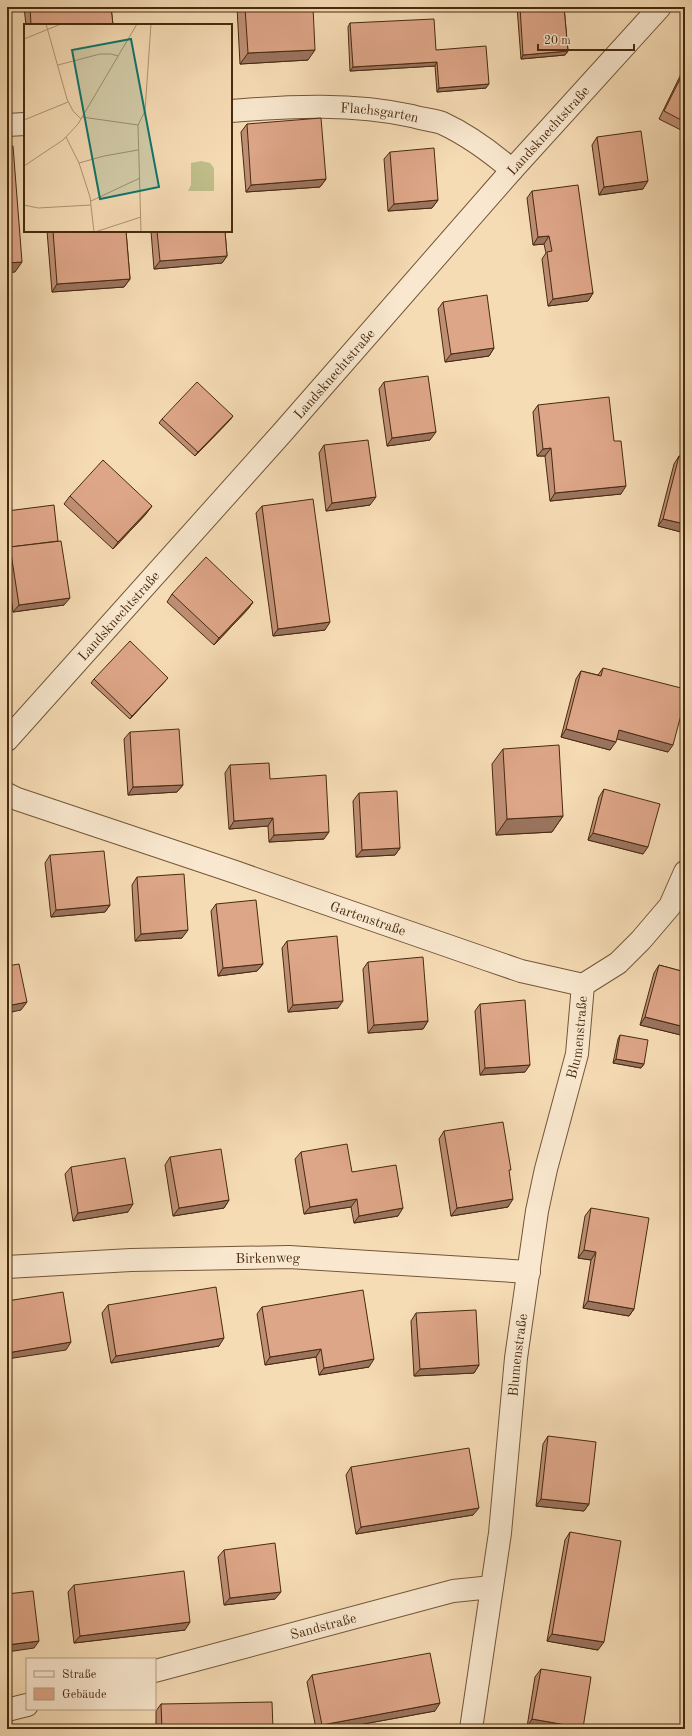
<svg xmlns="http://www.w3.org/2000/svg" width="692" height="1736" viewBox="0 0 692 1736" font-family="'Old Standard TT',serif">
  <rect width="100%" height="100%" fill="#f6dcb5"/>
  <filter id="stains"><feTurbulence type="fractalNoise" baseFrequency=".005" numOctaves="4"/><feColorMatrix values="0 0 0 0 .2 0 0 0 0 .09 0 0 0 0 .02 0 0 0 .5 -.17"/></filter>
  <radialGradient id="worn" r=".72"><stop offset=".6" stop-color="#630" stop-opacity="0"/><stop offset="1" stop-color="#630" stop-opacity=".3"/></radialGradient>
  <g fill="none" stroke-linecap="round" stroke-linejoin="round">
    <g stroke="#735638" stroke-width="24">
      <g id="street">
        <path id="s1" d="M 231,111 C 291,106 353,103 412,116 C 422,119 433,120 442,123 C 468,135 491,152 512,170"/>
        <polyline points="7,125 25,124"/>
        <path id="s2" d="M 7,740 L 282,433 L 512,170 L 660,7"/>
        <path id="s3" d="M 7,794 L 17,799 L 235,872 L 486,959 L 521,971 L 583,985 L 618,963 L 641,940 L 670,906 L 685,872"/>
        <path id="s4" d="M 7,1267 L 131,1260 L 289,1257 L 529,1272"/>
        <path id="s5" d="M 155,1671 L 453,1591 L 492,1587"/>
        <polyline points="7,1710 27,1705"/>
        <path id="s6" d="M 471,1729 L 500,1533 L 516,1358 L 537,1211 L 546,1169 L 577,1054 L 583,985"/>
      </g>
    </g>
    <use href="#street" stroke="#f9e8cf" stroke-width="22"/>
  </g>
  <g fill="#bf8f75" stroke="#472a0f">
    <polygon points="24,7 111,7 113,25 26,25"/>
    <polygon points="237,7 313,7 308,60 240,64"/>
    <polygon points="517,7 564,7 568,51 565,55 521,59"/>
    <polygon points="350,23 436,50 486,88 437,92 435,66 350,71 348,27"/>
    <polygon points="685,66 685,132 659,119"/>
    <polygon points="247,124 326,179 320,187 246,192 241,132"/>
    <polygon points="597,137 643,189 599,195 592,145"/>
    <polygon points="390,152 438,200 432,208 388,211 384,159"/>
    <polygon points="532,191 593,293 588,301 548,306 542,259 546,253 544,244 533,245 527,198"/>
    <polygon points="47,231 126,231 130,279 124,287 52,292"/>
    <polygon points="151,231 225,231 227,256 222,263 154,269"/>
    <polygon points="443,302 494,348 489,356 445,362 438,309"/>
    <polygon points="384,382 430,440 387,446 379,389"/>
    <polygon points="538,405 614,441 621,494 550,501 545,456 537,456 533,412"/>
    <polygon points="162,419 230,420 195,456 159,423"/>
    <polygon points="324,445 370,505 326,511 319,453"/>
    <polygon points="679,456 685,458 685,533 658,526 674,464"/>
    <polygon points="70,496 146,514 113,549 64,504"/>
    <polygon points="262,506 325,630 273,636 256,513"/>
    <polygon points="7,511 64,605 13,612 7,568"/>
    <polygon points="172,594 253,602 248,609 214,645 167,602"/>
    <polygon points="603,668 668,752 616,738 610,750 561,737 576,679 581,671 598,675"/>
    <polygon points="94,679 165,681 130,719 91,683"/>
    <polygon points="130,732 183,785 177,792 128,795 124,739"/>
    <polygon points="503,749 563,816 552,832 496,835 492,764"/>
    <polygon points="230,765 270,779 324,839 269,842 268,826 229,829 225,773"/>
    <polygon points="604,789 643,854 588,840 599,797"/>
    <polygon points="359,793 400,848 395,855 356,857 353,801"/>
    <polygon points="50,855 110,905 105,912 51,917 45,863"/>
    <polygon points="137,877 182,938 135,941 132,885"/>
    <polygon points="216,904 263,964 257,971 218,976 211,911"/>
    <polygon points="287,941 338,1008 288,1012 282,948"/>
    <polygon points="368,962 428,1021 423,1029 368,1033 363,969"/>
    <polygon points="659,965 685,972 685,1036 640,1025 654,973"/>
    <polygon points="480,1004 525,1072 480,1075 475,1011"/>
    <polygon points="620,1035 644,1064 641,1068 613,1063 618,1039"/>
    <polygon points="444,1131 509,1173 508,1207 451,1216 439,1139"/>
    <polygon points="301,1152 352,1172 398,1216 354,1223 351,1207 304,1214 295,1159"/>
    <polygon points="170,1157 229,1200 224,1208 173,1216 165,1165"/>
    <polygon points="71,1167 128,1212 73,1221 65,1174"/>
    <polygon points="591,1208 634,1309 629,1316 583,1308 591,1260 578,1258 585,1216"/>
    <polygon points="108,1305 219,1346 111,1363 102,1313"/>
    <polygon points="262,1307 369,1367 319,1375 316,1357 265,1365 257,1314"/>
    <polygon points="416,1313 479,1365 474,1373 414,1376 411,1321"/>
    <polygon points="548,1436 589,1504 584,1511 536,1506 543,1444"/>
    <polygon points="351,1467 473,1515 356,1534 346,1475"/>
    <polygon points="570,1532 598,1650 547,1641 565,1540"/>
    <polygon points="224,1550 275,1599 224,1605 218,1557"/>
    <polygon points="74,1585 185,1630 74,1643 68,1592"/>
    <polygon points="541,1669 583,1729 538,1729 527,1727 535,1677"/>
    <polygon points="312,1675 435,1711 336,1729 316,1729 307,1682"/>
    <polygon points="161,1704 273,1729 156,1729 156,1711"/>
  </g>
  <g fill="#9b745f" stroke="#472a0f">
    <polygon points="315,50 308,60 240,64 248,53"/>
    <polygon points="568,51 565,55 521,59 523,55"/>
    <polygon points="437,62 435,66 350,71 353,67"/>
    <polygon points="489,84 486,88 437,92 439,88"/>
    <polygon points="326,179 320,187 246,192 251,185"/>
    <polygon points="648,181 643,189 599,195 604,187"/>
    <polygon points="438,200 432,208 388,211 394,204"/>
    <polygon points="549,236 544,244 533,245 538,237"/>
    <polygon points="227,256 222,263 154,269 160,261"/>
    <polygon points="22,262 15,272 7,273 7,263"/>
    <polygon points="130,279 124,287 52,292 57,284"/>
    <polygon points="593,293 588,301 548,306 553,299"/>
    <polygon points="494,348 489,356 445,362 451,354"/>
    <polygon points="233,416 230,420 195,456 198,452"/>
    <polygon points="436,432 430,440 387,446 392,438"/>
    <polygon points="551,448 545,456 537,456 543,449"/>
    <polygon points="626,486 621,494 550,501 555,493"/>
    <polygon points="376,497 370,505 326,511 332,503"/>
    <polygon points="152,506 146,514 113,549 118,542"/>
    <polygon points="663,519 685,524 685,533 658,526"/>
    <polygon points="70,598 64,605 13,612 19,605"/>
    <polygon points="253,602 248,609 214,645 219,638"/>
    <polygon points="330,622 325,630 273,636 278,629"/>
    <polygon points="168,678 165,681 130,719 132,716"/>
    <polygon points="566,729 616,742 610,750 561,737"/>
    <polygon points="619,730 673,745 668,752 613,738"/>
    <polygon points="183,785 177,792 128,795 133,787"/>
    <polygon points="563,816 552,832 496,835 507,819"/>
    <polygon points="273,818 268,826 229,829 234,821"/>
    <polygon points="329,832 324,839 269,842 274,835"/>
    <polygon points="593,833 648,847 643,854 588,840"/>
    <polygon points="400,848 395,855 356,857 362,850"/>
    <polygon points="110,905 105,912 51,917 56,910"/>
    <polygon points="188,930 182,938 135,941 141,934"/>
    <polygon points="263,964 257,971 218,976 223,968"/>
    <polygon points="343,1001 338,1008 288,1012 293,1005"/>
    <polygon points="27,1002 21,1010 7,1013 7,1006"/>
    <polygon points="645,1017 685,1027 685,1036 640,1025"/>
    <polygon points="428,1021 423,1029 368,1033 374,1025"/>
    <polygon points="616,1059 644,1064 641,1068 613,1063"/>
    <polygon points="530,1065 525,1072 480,1075 485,1068"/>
    <polygon points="357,1199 351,1207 304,1214 310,1207"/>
    <polygon points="513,1199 508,1207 451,1216 457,1208"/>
    <polygon points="229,1200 224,1208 173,1216 179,1208"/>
    <polygon points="133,1204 128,1212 73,1221 78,1213"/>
    <polygon points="403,1208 398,1216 354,1223 359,1216"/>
    <polygon points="584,1250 596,1252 591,1260 578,1258"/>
    <polygon points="588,1301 634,1309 629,1316 583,1308"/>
    <polygon points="224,1338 219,1346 111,1363 116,1356"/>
    <polygon points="71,1342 66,1350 7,1359 7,1353"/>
    <polygon points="321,1349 316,1357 265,1365 270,1357"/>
    <polygon points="374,1359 369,1367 319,1375 324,1368"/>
    <polygon points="479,1365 474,1373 414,1376 420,1369"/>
    <polygon points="541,1499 589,1504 584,1511 536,1506"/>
    <polygon points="479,1508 473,1515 356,1534 361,1527"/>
    <polygon points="281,1592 275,1599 224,1605 230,1598"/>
    <polygon points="190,1622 185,1630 74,1643 80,1636"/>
    <polygon points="552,1634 604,1642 598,1650 547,1641"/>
    <polygon points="39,1641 34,1648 7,1652 7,1645"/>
    <polygon points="440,1703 435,1711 336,1729 319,1729 322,1725"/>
    <polygon points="532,1719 583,1728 583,1729 538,1729 527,1727"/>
  </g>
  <g fill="#dea688" stroke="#472a0f">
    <polygon points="30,7 111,7 113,25 31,25"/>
    <polygon points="245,7 313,7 315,50 248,53"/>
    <polygon points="520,7 564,7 568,51 523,55"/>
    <polygon points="434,19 436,50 486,46 489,84 439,88 437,62 353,67 350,23"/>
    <polygon points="685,69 685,122 664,111"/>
    <polygon points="321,118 326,179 251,185 247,124"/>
    <polygon points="641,131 648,181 604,187 597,137"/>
    <polygon points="13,146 22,262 7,263 7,147"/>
    <polygon points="434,148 438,200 394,204 390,152"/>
    <polygon points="578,185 593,293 553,299 547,252 552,251 549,236 538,237 532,191"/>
    <polygon points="53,231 126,231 130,279 57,284"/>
    <polygon points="157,231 225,231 227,256 160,261"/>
    <polygon points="487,295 494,348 451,354 443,302"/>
    <polygon points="428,376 436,432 392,438 384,382"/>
    <polygon points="197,382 233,416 198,452 162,419"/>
    <polygon points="609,397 614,441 621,441 626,486 555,493 551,448 543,449 538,405"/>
    <polygon points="368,440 376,497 332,503 324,445"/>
    <polygon points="679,456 685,458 685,524 663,519"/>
    <polygon points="103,460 152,506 118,542 70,496"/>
    <polygon points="313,499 330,622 278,629 262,506"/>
    <polygon points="54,505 58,541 10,547 8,551 7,544 7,511"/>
    <polygon points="61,541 70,598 19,605 10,547"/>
    <polygon points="206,557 253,602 219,638 172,594"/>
    <polygon points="130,641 168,678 132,716 94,679"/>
    <polygon points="603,668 685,689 685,700 673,745 619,730 616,742 566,729 581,671 601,676"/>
    <polygon points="179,729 183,785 133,787 130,732"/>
    <polygon points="559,745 563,816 507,819 503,749"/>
    <polygon points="269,763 270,779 326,775 329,832 274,835 273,818 234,821 230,765"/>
    <polygon points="604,789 660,804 648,847 593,833"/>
    <polygon points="397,791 400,848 362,850 359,793"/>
    <polygon points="104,851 110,905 56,910 50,855"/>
    <polygon points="184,874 188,930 141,934 137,877"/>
    <polygon points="256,900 263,964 223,968 216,904"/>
    <polygon points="337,936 343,1001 293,1005 287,941"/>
    <polygon points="423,957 428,1021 374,1025 368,962"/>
    <polygon points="19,964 27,1002 7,1006 7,966"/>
    <polygon points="659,965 685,972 685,1027 645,1017"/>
    <polygon points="525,1000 530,1065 485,1068 480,1004"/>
    <polygon points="620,1035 648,1040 644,1064 616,1059"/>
    <polygon points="503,1122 511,1170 509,1170 513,1199 457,1208 444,1131"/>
    <polygon points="347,1144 352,1172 396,1165 403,1208 359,1216 357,1199 310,1207 301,1152"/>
    <polygon points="221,1149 229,1200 179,1208 170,1157"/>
    <polygon points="125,1158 133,1204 78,1213 71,1167"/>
    <polygon points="591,1208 649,1218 634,1309 588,1301 596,1252 584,1250"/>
    <polygon points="216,1287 224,1338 116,1356 108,1305"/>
    <polygon points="363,1290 374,1359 324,1368 321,1349 270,1357 262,1307"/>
    <polygon points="63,1292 71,1342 7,1353 7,1301"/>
    <polygon points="476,1310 479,1365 420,1369 416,1313"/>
    <polygon points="548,1436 596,1442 589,1504 541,1499"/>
    <polygon points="469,1448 479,1508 361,1527 351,1467"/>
    <polygon points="570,1532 621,1541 604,1642 552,1634"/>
    <polygon points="275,1543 281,1592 230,1598 224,1550"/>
    <polygon points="184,1571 190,1622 80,1636 74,1585"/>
    <polygon points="33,1591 39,1641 7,1645 7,1594"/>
    <polygon points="430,1653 440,1703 322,1725 312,1675"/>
    <polygon points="541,1669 591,1677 583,1728 532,1719"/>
    <polygon points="272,1702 273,1729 162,1729 161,1704"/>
  </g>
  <g text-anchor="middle" stroke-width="3.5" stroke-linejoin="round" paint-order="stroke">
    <g font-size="14" fill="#472a0f" stroke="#f9e8cf">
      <text dy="5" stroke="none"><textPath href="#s1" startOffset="149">Flachsgarten</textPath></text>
      <text dy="5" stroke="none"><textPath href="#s2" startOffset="815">Landsknechtstraße</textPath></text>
      <text dy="5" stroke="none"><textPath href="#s2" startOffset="491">Landsknechtstraße</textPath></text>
      <text dy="5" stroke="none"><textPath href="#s2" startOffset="167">Landsknechtstraße</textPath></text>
      <text dy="5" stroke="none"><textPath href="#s3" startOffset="382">Gartenstraße</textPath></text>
      <text dy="5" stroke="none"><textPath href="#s6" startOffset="701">Blumenstraße</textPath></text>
      <text dy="5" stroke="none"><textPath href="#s4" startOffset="261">Birkenweg</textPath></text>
      <text dy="5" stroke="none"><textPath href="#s6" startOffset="377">Blumenstraße</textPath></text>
      <text dy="5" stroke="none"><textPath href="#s5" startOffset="174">Sandstraße</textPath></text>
    </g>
  </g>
  <g transform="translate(24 24)">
    <rect width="208" height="208" fill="#f6dcb5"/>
    <path d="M 177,137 L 186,139 L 190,144 L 190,167 L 164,167 L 167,161 L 167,139 Z" fill="#c0bf8b"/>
    <path fill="none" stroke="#b09573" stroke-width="1" d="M 22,0 L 43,75 L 49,87 L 57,95M 0,15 L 37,0M 34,41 L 76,30 L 87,30 L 94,32M 58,93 L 114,101M 0,96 L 44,78M 114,101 L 117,208M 114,101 L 121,87 L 127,0M 42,113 L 55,139 L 66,173 L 70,208M 55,139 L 80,132 L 114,126M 0,142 L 39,116 L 54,100 L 113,0M 67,177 L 116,154M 0,181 L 14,184 L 67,181M 71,208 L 117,193"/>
    <path fill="#0f766e" fill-opacity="0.15" stroke="#0f766e" stroke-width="2" d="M 107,15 L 135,163 L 76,175 L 48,26 Z"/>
    <rect width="208" height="208" fill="none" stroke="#472a0f" stroke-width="2"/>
  </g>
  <rect width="692" height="1736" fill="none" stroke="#f6dcb5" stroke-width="24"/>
  <rect x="8" y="8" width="676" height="1720" fill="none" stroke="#472a0f" stroke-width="2"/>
  <rect x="12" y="12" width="668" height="1712" fill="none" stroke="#472a0f"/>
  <rect x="26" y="1658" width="130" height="52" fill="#f9e8cf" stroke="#b29c82"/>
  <rect x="34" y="1671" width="20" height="6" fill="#f9e8cf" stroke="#b29c82"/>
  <text x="62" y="1678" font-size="12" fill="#472a0f">Straße</text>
  <rect x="34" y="1688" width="20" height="12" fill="#dea688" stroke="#b29c82"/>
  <text x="62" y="1698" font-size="12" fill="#472a0f">Gebäude</text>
  <path d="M538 44v6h96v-6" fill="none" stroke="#472a0f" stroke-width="2"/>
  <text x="544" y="44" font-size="12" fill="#472a0f" stroke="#f9e8cf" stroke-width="3" paint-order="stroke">20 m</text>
  <rect width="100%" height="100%" filter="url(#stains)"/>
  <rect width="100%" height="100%" fill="url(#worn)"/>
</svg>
